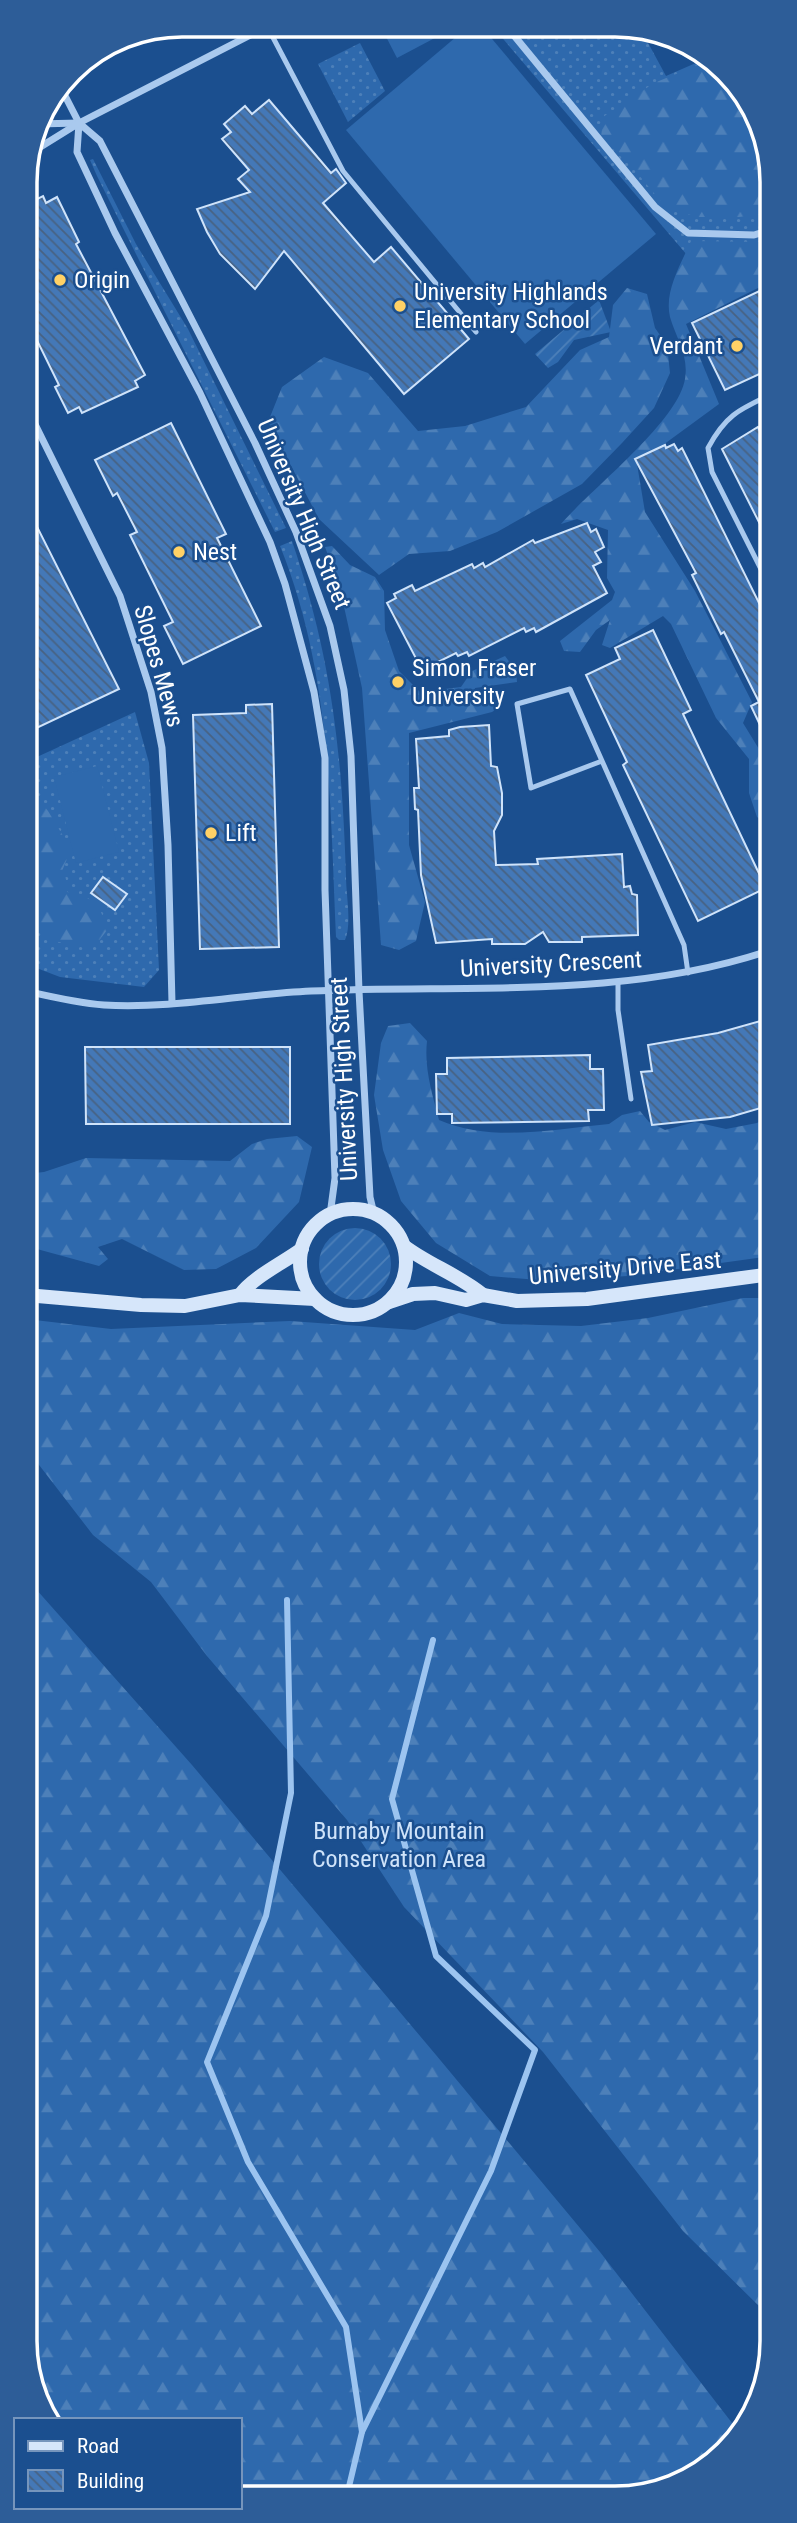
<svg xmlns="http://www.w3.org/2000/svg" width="797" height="2523" viewBox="0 0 797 2523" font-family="'Roboto Condensed',sans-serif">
  <defs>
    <pattern id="grass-dots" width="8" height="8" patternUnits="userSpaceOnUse" patternTransform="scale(1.75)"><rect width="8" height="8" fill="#2e69ad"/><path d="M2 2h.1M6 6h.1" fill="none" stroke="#4d80b9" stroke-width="1.8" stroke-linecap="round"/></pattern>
    <pattern id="forest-firs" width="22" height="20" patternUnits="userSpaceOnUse" patternTransform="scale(1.75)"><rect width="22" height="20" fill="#2e69ad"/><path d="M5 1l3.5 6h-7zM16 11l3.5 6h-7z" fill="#4d80b9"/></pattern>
    <pattern id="garden-furrows" width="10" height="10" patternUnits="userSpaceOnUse" patternTransform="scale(1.75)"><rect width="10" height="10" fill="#2e69ad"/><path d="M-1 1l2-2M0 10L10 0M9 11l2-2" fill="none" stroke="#4d80b9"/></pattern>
    <pattern id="building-back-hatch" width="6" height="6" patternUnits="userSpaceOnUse" patternTransform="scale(1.75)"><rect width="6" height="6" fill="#4478b7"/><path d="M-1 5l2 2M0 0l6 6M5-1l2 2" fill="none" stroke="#486282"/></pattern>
  </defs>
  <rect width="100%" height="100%" fill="#1b4f8f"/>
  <g fill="url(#grass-dots)">
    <polygon points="493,27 640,28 666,76 705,59 727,71 770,151 770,242 704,275"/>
    <polygon points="360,43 385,91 348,122 318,64"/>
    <polygon points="93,159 136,244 188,329 286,528 275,532 97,176 90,160"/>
    <path d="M 292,541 C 332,659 342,753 346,876 C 346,895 352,924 345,940 L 339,940 L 336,937 C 330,803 331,672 280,546 Z"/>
    <polygon points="135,712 149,763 159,970 144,987 60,977 26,964 26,762"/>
  </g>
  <g fill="url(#forest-firs)">
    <polygon points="708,61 727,71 770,151 769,213 739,217 700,217 668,210 622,155 601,138 603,117 654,83"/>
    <path d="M 770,237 L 770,282 L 686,324 L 719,404 L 637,464 L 645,512 L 695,591 L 752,702 L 743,723 L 770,767 L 769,825 L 757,817 L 749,793 L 749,759 L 716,718 L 671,624 L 663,616 L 610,648 L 602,645 L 610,620 L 596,630 L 580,652 L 564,651 L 560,641 L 612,600 L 615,592 L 607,578 L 608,530 L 577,519 L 561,524 C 591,489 678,422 685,379 C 689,355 676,338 670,317 C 664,291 681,264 691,241 L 761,242 Z"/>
    <polygon points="627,288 647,294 655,328 667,345 670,373 654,408 622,443 582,484 497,532 450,551 409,554 379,575 319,519 268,422 282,387 324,357 368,373 418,431 465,426 526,407 580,350 609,337 613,305"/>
    <polygon points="332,546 350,565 375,577 384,591 385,630 399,671 420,692 461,687 472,671 505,656 516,671 517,682 475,688 474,696 498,708 492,712 409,733 409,845 425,902 416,941 399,950 381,945 362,688 339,584 325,547"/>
    <path d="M 26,783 L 48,811 L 71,849 L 62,871 L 66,879 L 65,889 L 71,896 L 81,894 L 98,905 L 108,929 L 97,943 C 69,946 39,945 26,914 Z"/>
    <path d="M 410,1023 L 427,1041 C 424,1068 432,1093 439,1120 C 491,1143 555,1129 609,1124 L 622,1115 L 640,1111 L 649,1122 L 665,1130 L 695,1122 L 726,1129 L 757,1123 L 771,1114 L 771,1256 L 627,1276 L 551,1281 L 490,1276 L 436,1243 L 401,1201 L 383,1150 L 374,1095 L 381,1043 L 388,1026 Z"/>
    <polygon points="297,1136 312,1147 299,1202 256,1248 216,1269 184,1270 122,1239 98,1247 108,1259 99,1266 26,1246 26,1174 44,1172 86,1158 230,1161 252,1144 267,1139"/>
    <polygon points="743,1298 771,1298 772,2319 683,2231 543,2052 404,1907 347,1820 207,1656 151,1582 93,1535 26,1448 26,1319 111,1329 290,1321 415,1330 459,1313 502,1324 581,1326 648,1318"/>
    <polygon points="27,1579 192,1765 436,2055 600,2252 739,2432 734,2445 646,2496 240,2495 240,2420 53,2420 27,2372"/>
  </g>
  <g fill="url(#garden-furrows)">
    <polygon points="599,300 611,332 574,340 558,362 548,368 535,354"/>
    <circle cx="355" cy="1264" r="36"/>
  </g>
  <g fill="#2e69ad">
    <polygon points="448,26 450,30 397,58 381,27"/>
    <polygon points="469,26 482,27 656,234 525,344 346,130"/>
    <polygon points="97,766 119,852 76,863 54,777"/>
  </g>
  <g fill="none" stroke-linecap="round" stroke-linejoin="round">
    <g stroke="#9cc4f0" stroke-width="6">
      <polyline points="287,1600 291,1793 266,1916 207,2062 248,2162 346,2327 362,2432 347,2495"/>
      <polyline points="362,2432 491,2171 535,2050 436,1956 392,1799 433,1640"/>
    </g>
  </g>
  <g fill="url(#building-back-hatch)" stroke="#cfe3fa" stroke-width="2">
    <polygon points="269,100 331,173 336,169 346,183 323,203 374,262 391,247 469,339 404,394 284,251 255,289 220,254 207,232 197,209 250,192 238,179 249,170 222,139 231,132 224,124 245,106 252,114"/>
    <polygon points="43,196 46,203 57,197 79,242 76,244 145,375 135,381 138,387 82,413 79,407 68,413 55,387 59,385 25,316 25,205"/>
    <polygon points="770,286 770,369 725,390 692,323"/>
    <polygon points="171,423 226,534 217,538 261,626 183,664 164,626 173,622 130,535 137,532 117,493 113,496 95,460"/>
    <polygon points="758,427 770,450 770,544 722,449"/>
    <polygon points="674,444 678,451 682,448 689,462 770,625 770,746 751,706 759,702 724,632 721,634 692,575 696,573 635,459 665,445 666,448"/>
    <polygon points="25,503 119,689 26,733 25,645"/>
    <polygon points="587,523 591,532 596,529 604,547 595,552 601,562 593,566 607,593 536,632 534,628 526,632 524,628 469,656 467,652 458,656 456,653 422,670 387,603 396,598 394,594 412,585 415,591 472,564 474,568 483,563 485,567 533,540 535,543"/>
    <polygon points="653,630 691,710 683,714 766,888 698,921 623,765 627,762 586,675 620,659 615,648"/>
    <polygon points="272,704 279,947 200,949 193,715 246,713 246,705"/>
    <polygon points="489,725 491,766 497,767 502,793 502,815 494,831 496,865 538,864 537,859 622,854 624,887 630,886 632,894 637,895 638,935 582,937 582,942 549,942 543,932 525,944 492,944 492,939 436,943 421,875 418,810 415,809 414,788 419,788 416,739 449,736 449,730 460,727"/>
    <polygon points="103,877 127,894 115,910 91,893"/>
    <polygon points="771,1018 771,1105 730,1117 652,1125 641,1072 652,1071 648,1045 718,1033"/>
    <polygon points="85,1047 290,1047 290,1124 86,1124"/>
    <polygon points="590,1055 590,1069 603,1069 604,1110 588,1110 589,1121 452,1123 452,1114 437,1114 436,1074 447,1074 447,1058"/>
  </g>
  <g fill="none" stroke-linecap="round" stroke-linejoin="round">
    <g stroke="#a9c9ee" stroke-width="5">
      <polyline points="267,26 343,171 476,332"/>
      <path d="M 770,395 C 738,410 725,416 708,448 L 712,472 L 770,587"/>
      <polyline points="602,761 531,788 517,704 570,689 684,945 688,973"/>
      <polyline points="618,982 618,1010 631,1099"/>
    </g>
    <g stroke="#a9c9ee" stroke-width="7">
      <polyline points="507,27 655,207 688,233 754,235 770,230"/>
      <polyline points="60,86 79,123 100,141 255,443 296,532 330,626 344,690 351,756 359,991 370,1197 374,1214"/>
      <polyline points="79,123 77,152 115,233 200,393 270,542 285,584 314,692 325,758 325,890 335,1178 330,1215"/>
      <polyline points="37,124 79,123"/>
      <polyline points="29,154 79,123 270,25"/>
      <polyline points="25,404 120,596 151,692 162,748 168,845 172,1003"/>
      <path d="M 26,991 C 52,997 77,1003 104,1005 C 173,1009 243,994 311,991 C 464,984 624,1000 771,950"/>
    </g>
    <g stroke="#d6e6fa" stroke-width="14">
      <circle cx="353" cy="1262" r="53"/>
      <path d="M 404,1246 C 429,1265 459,1275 483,1295"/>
      <polyline points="26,1295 141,1305 185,1306 240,1295 315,1299"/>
      <path d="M 240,1295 C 253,1277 283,1263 302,1249"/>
      <polyline points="389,1302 413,1294 435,1293 466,1300 483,1295 517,1301 587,1299 771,1274"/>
    </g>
  </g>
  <g fill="#ffd166" stroke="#1b4f8f" stroke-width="2.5">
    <circle cx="60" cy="280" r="7"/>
    <circle cx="400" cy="306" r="7"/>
    <circle cx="737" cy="346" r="7"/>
    <circle cx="179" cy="552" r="7"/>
    <circle cx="398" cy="682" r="7"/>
    <circle cx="211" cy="833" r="7"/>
  </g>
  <g text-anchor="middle" stroke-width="5" stroke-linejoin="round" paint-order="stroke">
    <g font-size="24" fill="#fff" stroke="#1b4f8f" text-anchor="start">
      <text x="74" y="288">Origin</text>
      <text x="414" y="300">University Highlands<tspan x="414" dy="28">Elementary School</tspan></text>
      <text x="723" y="354" text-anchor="end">Verdant</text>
      <text x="193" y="560">Nest</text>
      <text x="412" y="676">Simon Fraser<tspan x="412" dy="28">University</tspan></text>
      <text x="225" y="841">Lift</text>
    </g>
    <g font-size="24" fill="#fff" stroke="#1b4f8f">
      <text transform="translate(304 514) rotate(67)" y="8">University High Street</text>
      <text transform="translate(159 666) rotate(74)" y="8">Slopes Mews</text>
      <text transform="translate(551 964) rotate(-3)" y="8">University Crescent</text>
      <text transform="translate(344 1079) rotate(-93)" y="8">University High Street</text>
      <text transform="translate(625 1268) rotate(-5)" y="8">University Drive East</text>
    </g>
    <g font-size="24" fill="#cfe3fa" stroke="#1b4f8f">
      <text x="399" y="1839">Burnaby Mountain<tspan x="399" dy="28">Conservation Area</tspan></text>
    </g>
  </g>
  <path d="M0 0H797V2523H0ZM182 37H615A145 145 0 0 1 760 182V2341A145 145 0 0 1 615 2486H182A145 145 0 0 1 37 2341V182A145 145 0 0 1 182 37Z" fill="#2d5d98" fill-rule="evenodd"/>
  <path fill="none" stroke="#fff" stroke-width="3.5" d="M182 37H615A145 145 0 0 1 760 182V2341A145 145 0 0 1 615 2486H182A145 145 0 0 1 37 2341V182A145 145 0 0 1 182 37Z"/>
  <rect x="14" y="2418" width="228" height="91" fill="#1b4f8f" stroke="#7695bc" stroke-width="2"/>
  <rect x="28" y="2441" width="35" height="10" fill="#d6e6fa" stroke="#7695bc" stroke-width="2"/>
  <text x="77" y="2453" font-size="21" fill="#ffffff">Road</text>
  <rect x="28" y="2470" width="35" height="21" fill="url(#building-back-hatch)" stroke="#7695bc" stroke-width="2"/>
  <text x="77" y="2488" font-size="21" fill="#ffffff">Building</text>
</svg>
